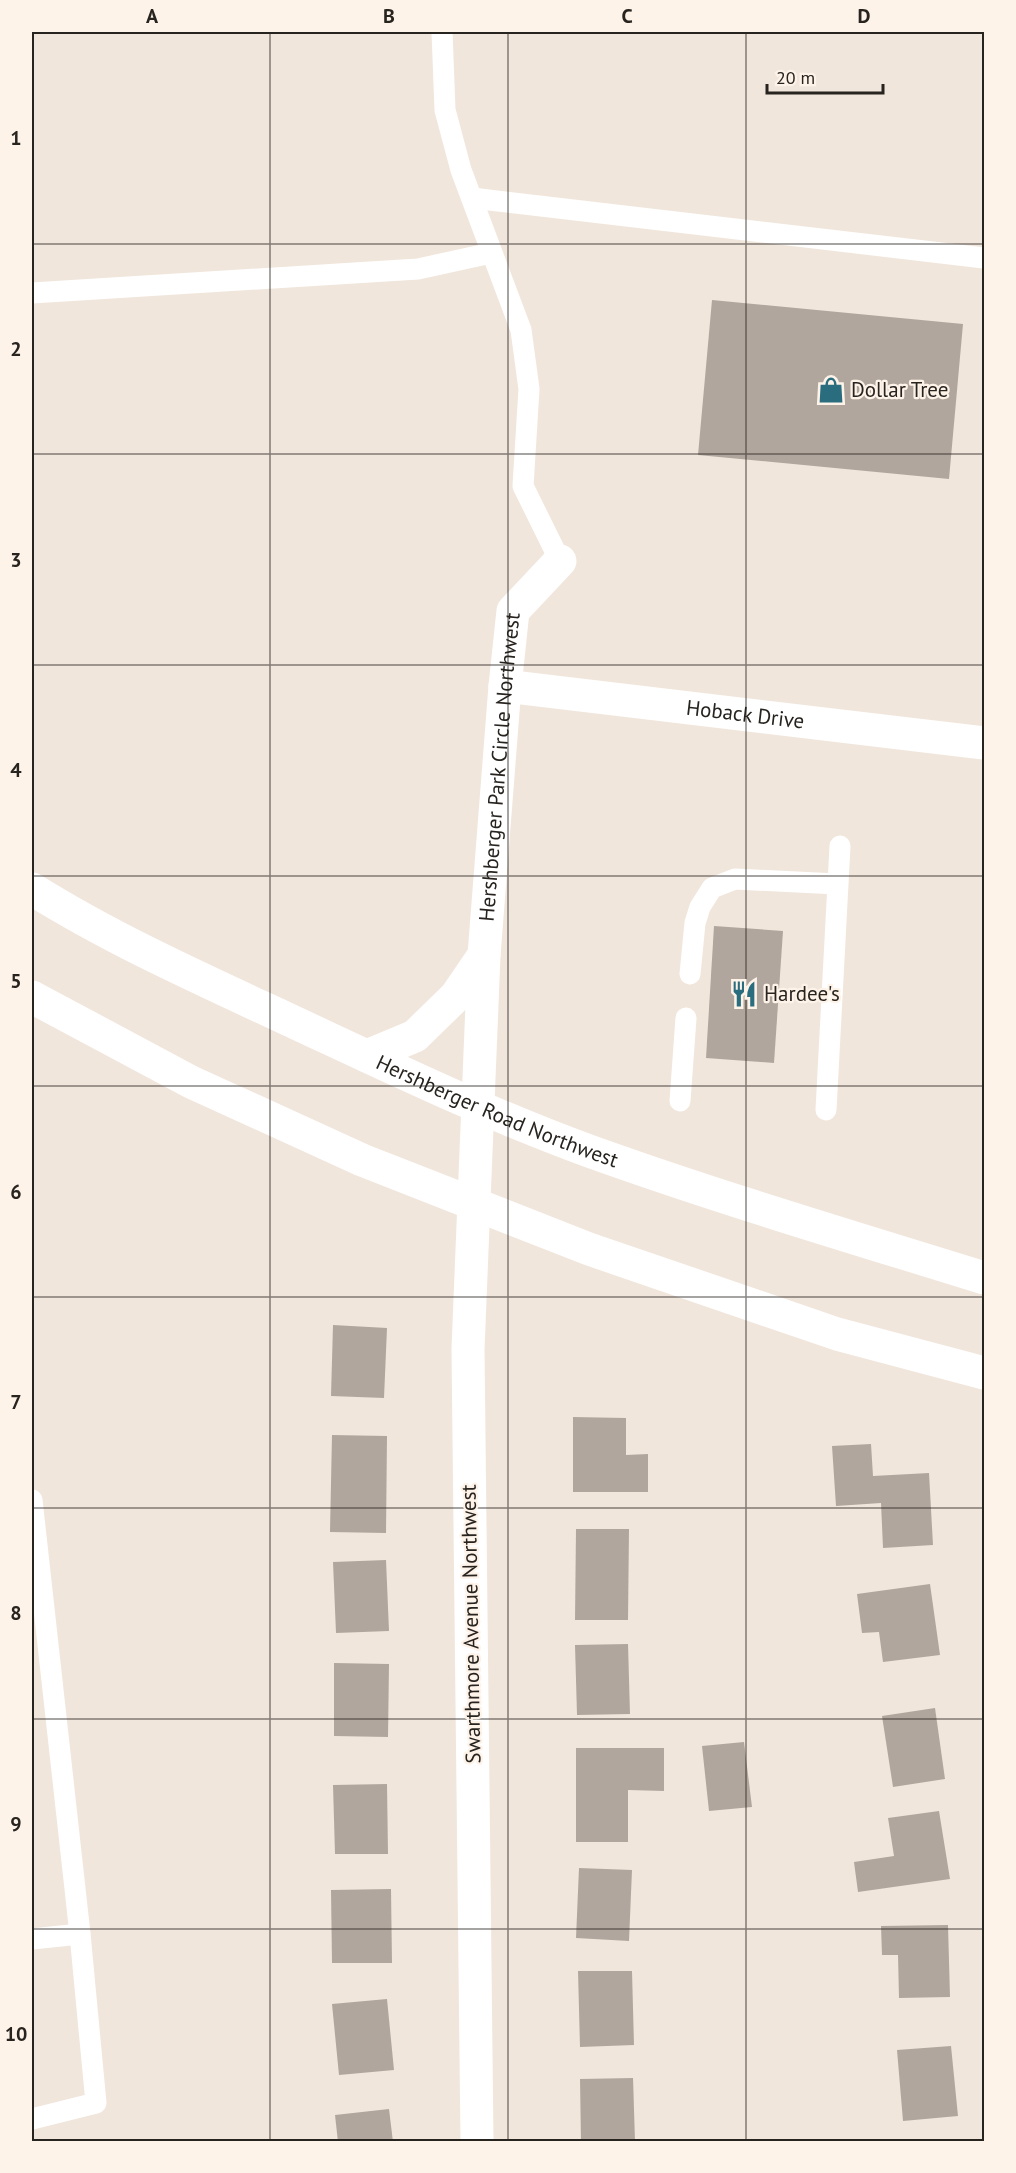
<svg xmlns="http://www.w3.org/2000/svg" width="1016" height="2173" viewBox="0 0 1016 2173" font-family="'PT Sans',sans-serif">
  <rect width="100%" height="100%" fill="#f1e6dc"/>
  <g fill="#b1a69d">
    <polygon points="712,300 963,324 949,479 698,455"/>
    <polygon points="714,926 783,931 774,1063 706,1058"/>
    <polygon points="333,1325 387,1328 384,1398 331,1396"/>
    <polygon points="573,1417 626,1418 626,1455 648,1454 648,1492 573,1492"/>
    <polygon points="332,1435 387,1436 386,1533 330,1532"/>
    <polygon points="871,1444 873,1476 929,1473 933,1545 883,1548 881,1503 836,1506 832,1446"/>
    <polygon points="576,1529 629,1529 628,1620 575,1620"/>
    <polygon points="386,1560 389,1631 336,1633 333,1562"/>
    <polygon points="930,1584 940,1655 883,1662 879,1632 862,1633 857,1594"/>
    <polygon points="628,1644 630,1714 577,1715 575,1645"/>
    <polygon points="334,1663 389,1664 388,1737 334,1736"/>
    <polygon points="935,1708 945,1779 893,1787 882,1716"/>
    <polygon points="744,1742 752,1807 709,1811 702,1746"/>
    <polygon points="576,1748 664,1748 664,1791 628,1790 628,1842 576,1842"/>
    <polygon points="387,1784 388,1854 335,1854 333,1785"/>
    <polygon points="939,1811 950,1879 858,1892 854,1862 894,1856 888,1818"/>
    <polygon points="579,1868 632,1870 629,1941 576,1938"/>
    <polygon points="391,1889 392,1963 332,1963 331,1890"/>
    <polygon points="948,1925 950,1997 899,1998 898,1955 882,1955 881,1926"/>
    <polygon points="578,1971 632,1971 634,2045 580,2047"/>
    <polygon points="387,1999 394,2070 339,2075 332,2004"/>
    <polygon points="951,2046 958,2116 903,2121 897,2050"/>
    <polygon points="633,2078 635,2142 581,2142 580,2079"/>
    <polygon points="389,2109 393,2142 338,2142 335,2115"/>
  </g>
  <g fill="none" stroke-linecap="round" stroke-linejoin="round">
    <g stroke="#fff" stroke-width="21">
      <polyline points="442,32 445,110 461,170 521,330 529,389 523,486 560,561"/>
      <polyline points="472,198 984,258"/>
      <polyline points="32,293 418,269 491,253"/>
      <polyline points="690,974 695,923 700,907 712,888 735,879 837,884"/>
      <polyline points="680,1101 686,1018"/>
      <polyline points="826,1110 840,846"/>
      <polyline points="32,1500 80,1934 96,2103 32,2119"/>
      <polyline points="32,1939 80,1934"/>
    </g>
    <g stroke="#fff" stroke-width="33">
      <path id="s1" d="M 505,686 L 984,743"/>
      <polyline points="367,1056 415,1036 456,996 484,955"/>
      <path id="s2" d="M 477,2142 L 468,1349 L 484,955 L 505,686 L 513,611 L 560,561"/>
    </g>
    <g stroke="#fff" stroke-width="33">
      <path id="s3" d="M 32,889 C 112,939 199,978 285,1018 C 386,1065 485,1113 589,1151 C 720,1198 852,1237 984,1278"/>
      <polyline points="32,997 191,1082 362,1160 589,1249 837,1334 984,1373"/>
    </g>
  </g>
  <path fill="none" stroke="#27231f" stroke-width="1.5" stroke-opacity="0.55" d="M 270,32 L 270,2142M 508,32 L 508,2142M 746,32 L 746,2142M 32,244 L 984,244M 32,454 L 984,454M 32,665 L 984,665M 32,876 L 984,876M 32,1086 L 984,1086M 32,1297 L 984,1297M 32,1508 L 984,1508M 32,1719 L 984,1719M 32,1929 L 984,1929"/>
  <defs>
    <g id="shop-bare" transform="scale(2.07)"><path d="M-5-2.5h2.3a2.7 3.5 0 0 1 5.4 0H5L5.5 6h-11ZM-1.5-2.5h3a1.5 2.3 0 0 0-3 0Z" fill="#2a6d7f" stroke="#fef3e9" stroke-width="2.5" paint-order="stroke"/></g>
    <g id="restaurant-bare" transform="scale(2.07)"><path d="M-5-6h1v4h1v-4h1v4h1v-4h1v5L-1.5 .5V6h-2V.5L-5-1ZM5-6V6H3V1.5H1.5Q1.5-4 5-6Z" fill="#2a6d7f" stroke="#fef3e9" stroke-width="2.5" paint-order="stroke"/></g>
  </defs>
  <g fill-rule="evenodd">
    <use href="#shop-bare" x="831" y="390"/>
    <use href="#restaurant-bare" x="744" y="994"/>
  </g>
  <g text-anchor="middle" stroke-width="4.5" stroke-linejoin="round" paint-order="stroke">
    <g font-size="21" fill="#27231f" stroke="#fef3e9" text-anchor="start">
      <text x="851" y="397">Dollar Tree</text>
      <text x="764" y="1001">Hardee's</text>
    </g>
    <g font-size="21" fill="#27231f" stroke="#fef3e9">
      <text dy="7" stroke="none"><textPath href="#s1" startOffset="242">Hoback Drive</textPath></text>
      <text dy="7" stroke="none"><textPath href="#s2" startOffset="1376">Hershberger Park Circle Northwest</textPath></text>
      <text dy="7" stroke="none"><textPath href="#s3" startOffset="516">Hershberger Road Northwest</textPath></text>
      <text transform="translate(471 1624) rotate(-91)" y="7">Swarthmore Avenue Northwest</text>
    </g>
  </g>
  <rect width="1016" height="2173" fill="none" stroke="#fef3e9" stroke-width="66"/>
  <path d="M767 84v9h116v-9" fill="none" stroke="#27231f" stroke-width="3"/>
  <text x="776" y="84" font-size="18" fill="#27231f" stroke="#fef3e9" stroke-width="4.5" paint-order="stroke">20 m</text>
  <rect x="33" y="33" width="950" height="2107" fill="none" stroke="#27231f" stroke-width="2"/>
  <g font-size="20" text-anchor="middle" font-weight="bold" fill="#27231f">
    <text x="152" y="23">A</text>
    <text x="389" y="23">B</text>
    <text x="627" y="23">C</text>
    <text x="864" y="23">D</text>
    <text x="16" y="145">1</text>
    <text x="16" y="356">2</text>
    <text x="16" y="567">3</text>
    <text x="16" y="777">4</text>
    <text x="16" y="988">5</text>
    <text x="16" y="1199">6</text>
    <text x="16" y="1409">7</text>
    <text x="16" y="1620">8</text>
    <text x="16" y="1831">9</text>
    <text x="16" y="2041">10</text>
  </g>
</svg>
